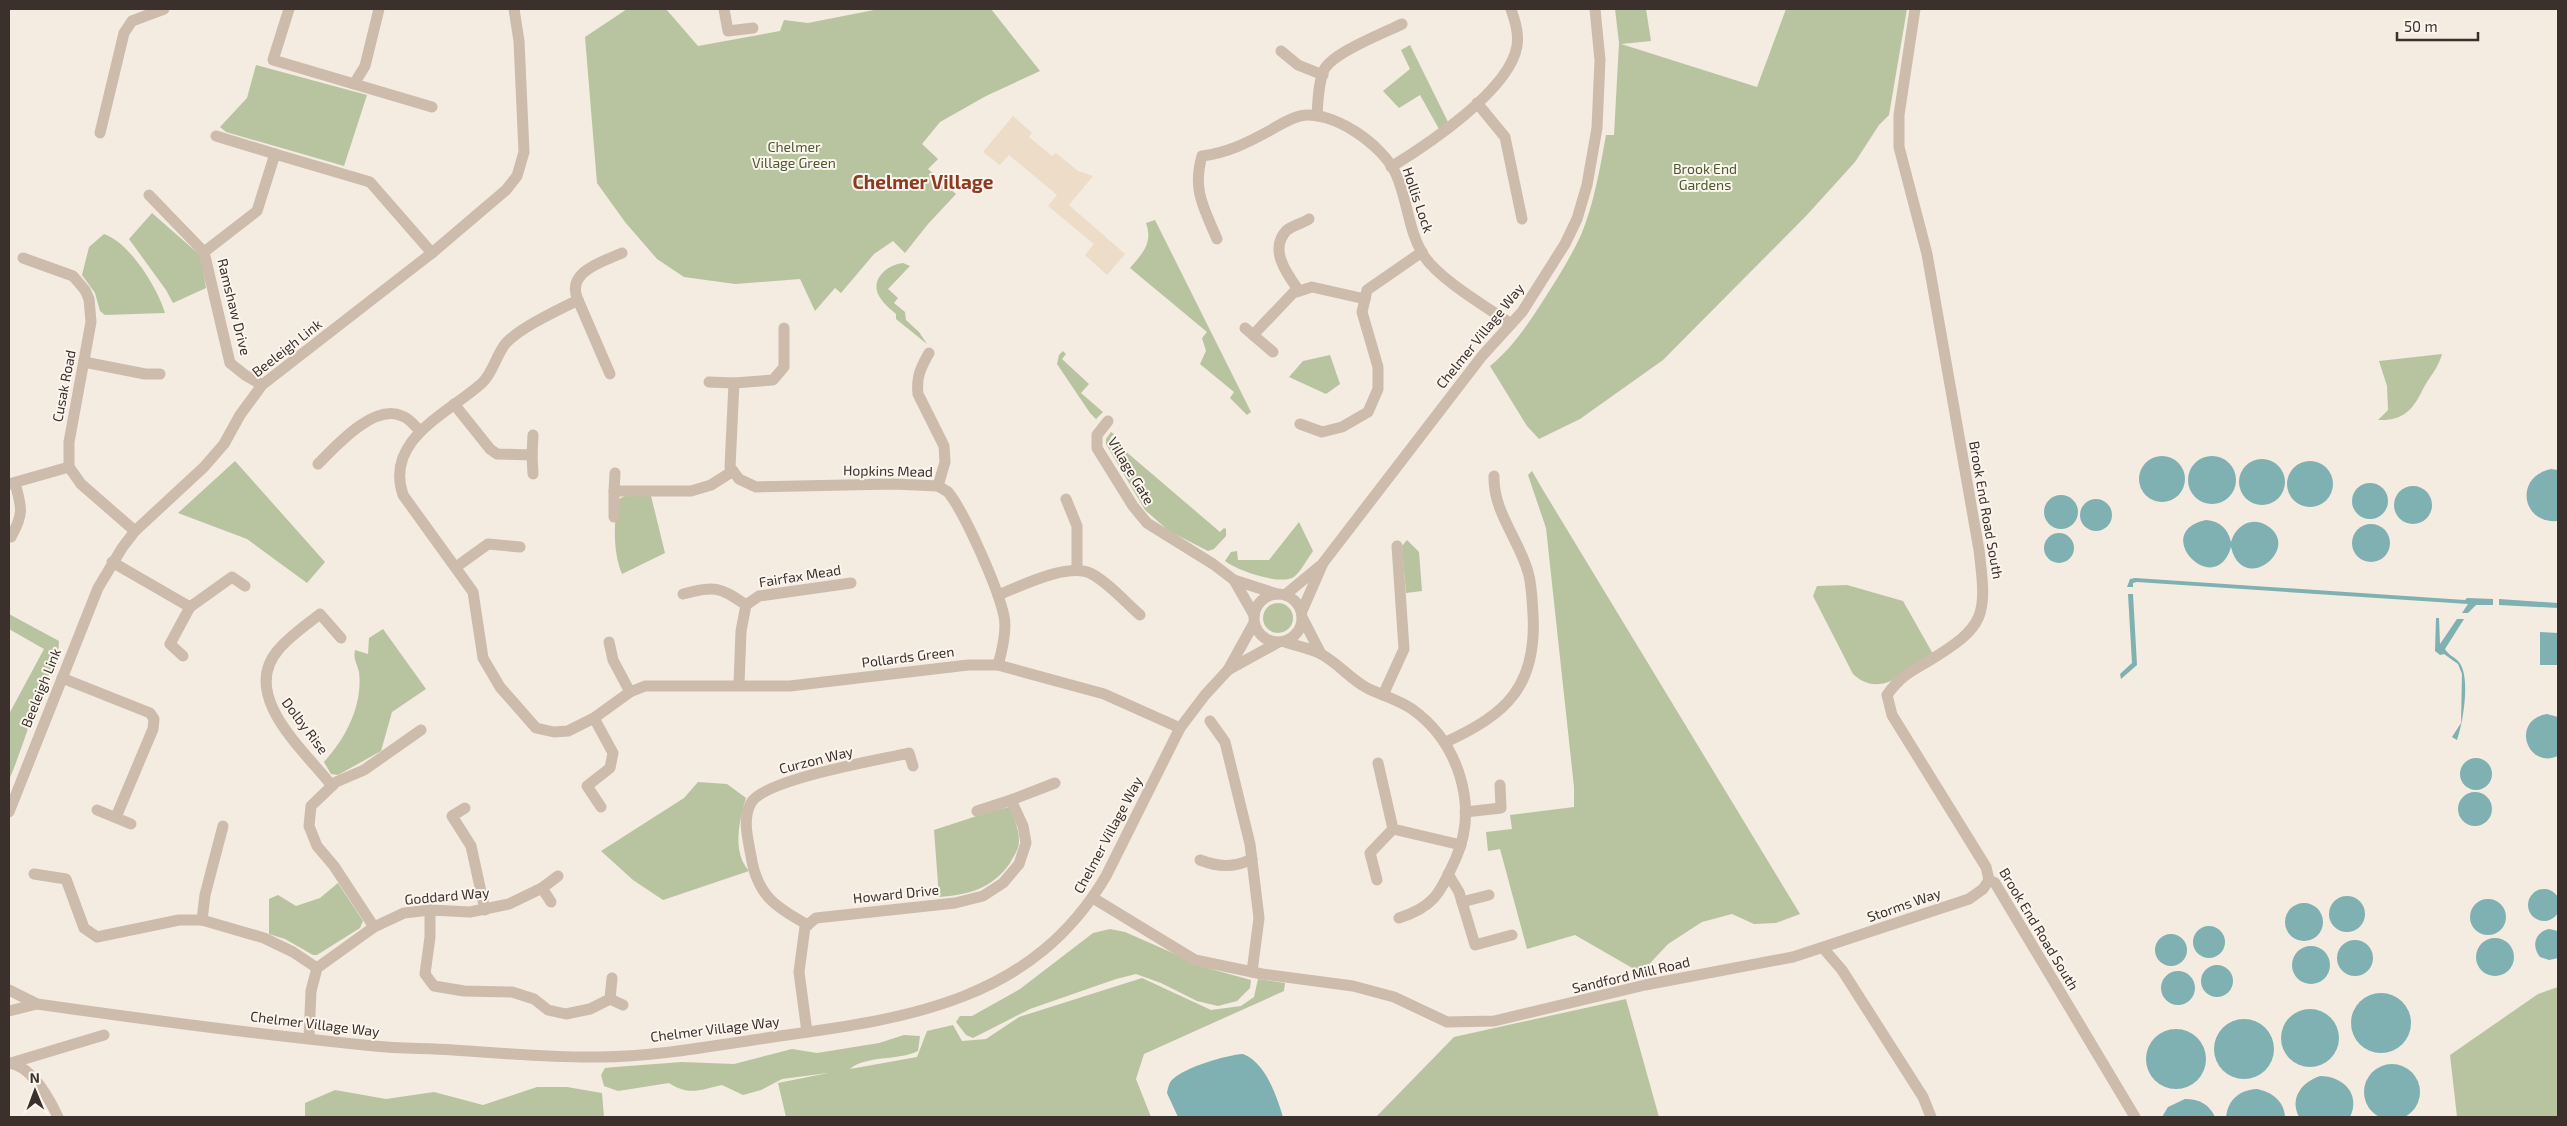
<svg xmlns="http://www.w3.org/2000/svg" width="2567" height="1126" viewBox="0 0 2567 1126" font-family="'Exo 2',sans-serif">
  <rect width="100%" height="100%" fill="#f4ebe1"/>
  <g fill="#b8c4a0">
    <polygon points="627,9 666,9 698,46 780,31 784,20 808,23 879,9 991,9 1040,71 986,96 940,122 922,144 938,159 928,169 956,194 928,224 905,253 893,241 874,254 841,293 835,288 815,311 800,279 735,284 684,277 657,259 625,222 597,183 585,37"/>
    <path d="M 1615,9 L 1646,9 L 1651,41 L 1621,44 L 1757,87 L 1786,9 L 1907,9 L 1889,115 L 1879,125 L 1855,162 L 1806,216 L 1663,360 L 1580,419 L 1539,439 L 1527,426 L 1490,366 C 1511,349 1526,327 1541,304 C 1555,282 1570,259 1581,235 C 1594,204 1600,168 1606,135 L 1614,135 L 1619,43 Z"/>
    <polygon points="1410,45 1448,122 1439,129 1420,95 1399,108 1383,91 1410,69 1401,50"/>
    <polygon points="256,65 367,95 344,166 226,132 220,127 247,98"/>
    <polygon points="152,213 201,256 206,288 173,303 166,290 129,239"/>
    <path d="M 1155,220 L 1251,412 L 1247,415 L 1230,398 L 1234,392 L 1200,364 L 1206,351 L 1202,338 L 1207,332 L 1130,268 C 1143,253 1153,243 1146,223 Z"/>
    <path d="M 104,234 C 130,243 157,287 165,313 L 105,315 L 100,311 L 95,293 L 82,275 L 89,247 Z"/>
    <path d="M 903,263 L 910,266 L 888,289 L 898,298 L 894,303 L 905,312 L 906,320 L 919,332 L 927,344 L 896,319 L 896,314 C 890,309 883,303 879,296 C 870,279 887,265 903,263 Z"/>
    <polygon points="1063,351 1066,354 1062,359 1089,384 1081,393 1103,412 1096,419 1090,413 1057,364 1059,355"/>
    <path d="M 2442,354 C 2438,369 2429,377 2423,389 C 2413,410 2403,421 2378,420 L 2388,410 L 2387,386 L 2379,361 Z"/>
    <polygon points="1330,355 1340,384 1326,394 1289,377 1303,361"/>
    <polygon points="1111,432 1114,434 1110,438 1220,532 1224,528 1226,529 1226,536 1214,549 1208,551 1169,531 1145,510 1106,444 1106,439"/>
    <polygon points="235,461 325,562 307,583 247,539 178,513"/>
    <polygon points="1532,471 1543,490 1800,914 1776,923 1754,924 1732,914 1702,922 1668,944 1641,973 1575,935 1527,949 1500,849 1488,851 1486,832 1512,829 1510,815 1574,807 1574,787 1546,528 1528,475"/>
    <path d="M 625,496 L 651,496 L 665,553 L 622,574 C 613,553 613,521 619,499 Z"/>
    <path d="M 1299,522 L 1313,551 C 1307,559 1302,570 1295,576 C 1283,587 1236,570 1225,561 L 1231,552 L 1237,551 L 1238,560 L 1269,560 Z"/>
    <polygon points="1407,540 1419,552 1422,591 1406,593 1402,546"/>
    <path d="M 1847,585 L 1903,601 L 1933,654 C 1907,670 1881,700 1853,674 L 1813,596 L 1817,586 Z"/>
    <circle cx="1278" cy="618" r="15"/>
    <path d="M 9,614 L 59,641 C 59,659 49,672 43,688 C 30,719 22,750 9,780 L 9,714 L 44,649 L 9,629 Z"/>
    <path d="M 383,629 L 426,689 L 392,712 L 381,751 L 338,775 L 331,774 L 324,762 C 346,738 363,705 359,672 C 357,663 353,659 355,650 L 368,654 L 369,638 Z"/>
    <path d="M 698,782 L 727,784 L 746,798 C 739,821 732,852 749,871 L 663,900 L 633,880 L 601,851 L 684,798 Z"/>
    <path d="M 1009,807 C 1014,818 1019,829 1019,841 C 1019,849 1014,856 1010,863 C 993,888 969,895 939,897 L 934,830 L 992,811 Z"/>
    <polygon points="338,883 363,921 360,928 317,955 313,955 285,939 269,934 269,899 278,895 296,906 320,898"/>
    <polygon points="1110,929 1125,932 1207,968 1251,980 1250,988 1237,1001 1218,1006 1197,1001 1161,983 1136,974 1116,979 1030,1009 973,1038 966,1035 956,1022 960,1016 972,1016 1020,989 1093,933"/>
    <path d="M 1142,978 L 1211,1010 L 1241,1006 L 1254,997 L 1258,979 L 1285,983 L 1284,991 L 1144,1054 L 1136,1079 L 1151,1117 L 786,1117 L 778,1083 L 828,1073 L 782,1079 L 761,1090 L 743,1095 L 722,1085 C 700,1090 689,1096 669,1083 L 618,1091 L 604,1086 L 601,1075 L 605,1068 L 615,1067 L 682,1062 L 734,1064 L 792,1049 L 817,1053 L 879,1043 L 904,1035 L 920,1036 L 918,1051 C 898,1061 866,1055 850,1069 L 917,1057 L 927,1031 L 953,1025 L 962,1041 L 986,1039 L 1019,1017 Z"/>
    <polygon points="2558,987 2558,1117 2457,1117 2450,1055 2538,994"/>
    <polygon points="1626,999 1659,1117 1376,1117 1454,1037"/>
    <polygon points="537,1087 567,1087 602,1093 604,1117 305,1117 305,1103 335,1090 386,1099 434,1092 483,1105"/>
  </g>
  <polygon fill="#ecdcc8" points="1013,116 1032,133 1029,137 1052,156 1056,153 1078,171 1093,176 1069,205 1125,254 1107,275 1085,255 1094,244 1048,206 1057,195 1009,155 1000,165 983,152"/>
  <g fill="#7fb0b2">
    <circle cx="2162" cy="479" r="23"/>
    <circle cx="2212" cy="480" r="24"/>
    <circle cx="2262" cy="482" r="23"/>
    <circle cx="2310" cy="484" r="23"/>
    <path d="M 2551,469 L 2558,470 L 2558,521 C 2521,524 2514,477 2551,469 Z"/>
    <circle cx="2370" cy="501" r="18"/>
    <circle cx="2413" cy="505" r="19"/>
    <circle cx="2061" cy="512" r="17"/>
    <circle cx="2096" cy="515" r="16"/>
    <path d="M 2206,520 C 2220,521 2228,529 2231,542 C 2235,527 2250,516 2266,525 C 2304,547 2243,597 2231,547 C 2215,601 2149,532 2206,520 Z"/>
    <circle cx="2371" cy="543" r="19"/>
    <circle cx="2059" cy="548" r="15"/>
    <polygon points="2135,578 2465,600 2467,598 2493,599 2493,605 2476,605 2468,613 2462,613 2468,604 2137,582 2133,583 2133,587 2127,587 2130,579"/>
    <polygon points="2128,594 2133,594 2137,665 2121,679 2120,674 2132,663"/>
    <polygon points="2499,599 2558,603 2558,608 2499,605"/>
    <path d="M 2436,618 L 2439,618 L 2440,644 L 2457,619 L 2464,619 L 2445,649 C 2448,655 2455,657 2459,662 C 2471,677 2463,723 2457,740 L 2452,737 L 2461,723 L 2462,674 L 2458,664 L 2444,654 L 2440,655 L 2435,651 Z"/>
    <polygon points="2540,632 2558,633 2558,665 2540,665"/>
    <path d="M 2547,714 L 2558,717 L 2558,756 C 2527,770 2510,720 2547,714 Z"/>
    <circle cx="2476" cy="774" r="16"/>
    <circle cx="2475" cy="809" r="17"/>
    <circle cx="2544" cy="905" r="16"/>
    <circle cx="2347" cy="914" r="18"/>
    <circle cx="2488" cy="917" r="18"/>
    <circle cx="2304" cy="922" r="19"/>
    <circle cx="2209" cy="942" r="16"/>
    <path d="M 2549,929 L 2558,931 L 2558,958 L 2549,960 L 2540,957 C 2531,946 2535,932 2549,929 Z"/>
    <circle cx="2171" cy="950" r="16"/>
    <circle cx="2495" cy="957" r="19"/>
    <circle cx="2355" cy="958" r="18"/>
    <circle cx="2311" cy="965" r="19"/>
    <circle cx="2217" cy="981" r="16"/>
    <circle cx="2178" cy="988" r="17"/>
    <circle cx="2381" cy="1023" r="30"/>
    <circle cx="2310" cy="1038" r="29"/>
    <circle cx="2244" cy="1049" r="30"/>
    <circle cx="2176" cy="1059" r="30"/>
    <path d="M 1243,1054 C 1266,1063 1276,1095 1283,1117 L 1178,1117 L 1167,1093 C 1168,1088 1169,1082 1173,1079 C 1186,1067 1226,1055 1243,1054 Z"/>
    <circle cx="2392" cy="1092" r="28"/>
    <path d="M 2320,1076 C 2343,1076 2361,1094 2350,1117 L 2299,1117 C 2289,1098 2302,1082 2320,1076 Z"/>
    <path d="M 2257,1089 C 2272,1092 2284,1101 2285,1117 L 2226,1117 C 2228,1099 2240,1090 2257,1089 Z"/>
    <path d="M 2185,1099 C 2199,1099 2209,1104 2215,1117 L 2162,1117 L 2168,1107 Z"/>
  </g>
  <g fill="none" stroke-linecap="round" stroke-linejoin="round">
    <g stroke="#cdbbac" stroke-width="11">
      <polyline points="289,9 273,60 432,107"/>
      <polyline points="724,9 728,31 753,28"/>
      <path d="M 1915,9 L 1899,115 L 1899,147 L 1927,254 L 1979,550 C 1987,616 1987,626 1927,662 C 1908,673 1900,677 1887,695 L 1892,715 L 1986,867 L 1989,880 L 1995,883 L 2135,1117"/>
      <polyline points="1281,51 1298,65 1323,75"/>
      <polyline points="354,84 365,66 379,9"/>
      <polyline points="1477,103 1505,137 1522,219"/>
      <path d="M 1317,116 C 1318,101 1318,84 1324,70 C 1332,53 1384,33 1402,24"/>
      <polyline points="100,133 124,33 132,21 164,9"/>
      <polyline points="216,136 275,154"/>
      <path d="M 1391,167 C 1427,145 1510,90 1517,46 C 1519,33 1515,21 1511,9"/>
      <polyline points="149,195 204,252"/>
      <path d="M 1217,239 C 1204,208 1192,190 1202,156 C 1227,153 1247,143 1269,131 C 1278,126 1290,118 1300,116 C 1332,109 1383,145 1396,174 C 1408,201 1408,231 1424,256 C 1440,280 1487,307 1511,324"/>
      <path d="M 622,253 C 602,262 565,272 578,300 C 558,310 521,327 506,343 C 496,355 493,373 482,383 C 449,413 384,439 403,495 L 473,592 L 483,658 L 500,687 L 536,728 L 554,732 L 568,731 L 594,718 L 630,692 L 645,686 L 790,686 L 968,665 L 998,665 L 1104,694 L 1180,728"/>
      <polyline points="23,258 73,276 85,290 89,299 91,322 69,442 69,467 81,484 135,531"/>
      <path d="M 1299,291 C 1287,274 1268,249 1287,230 C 1292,226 1303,223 1309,219"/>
      <polyline points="578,300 610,374"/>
      <path d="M 784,328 L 784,367 L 773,380 L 734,383 L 730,467 L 739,479 L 756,487 L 894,484 L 938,486 L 948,492 C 965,513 998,588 1004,616 C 1007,630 1002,651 998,665"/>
      <polyline points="1245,328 1273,352"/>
      <polyline points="1253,335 1293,293 1312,287 1365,299"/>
      <path d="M 929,353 C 921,367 916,377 918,394 L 944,446 L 945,462 L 938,486"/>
      <polyline points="84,362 145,374 160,374"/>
      <polyline points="709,382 734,383"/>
      <polyline points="262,385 245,375 230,363 204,252 257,211 275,154 370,182 432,253"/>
      <polyline points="454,404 490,449 497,454 532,455 533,435"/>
      <polyline points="1108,421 1097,435 1097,448 1133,506 1147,523 1213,564 1234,580 1277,594"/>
      <polyline points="1300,424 1322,432 1342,427 1368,412 1378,389 1378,367 1362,312 1367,290 1422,252"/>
      <polyline points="532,455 533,474"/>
      <path d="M 318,464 C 336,446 374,403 402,416 C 409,418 415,426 420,431"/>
      <polyline points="615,473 614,491 691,491 711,485 733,471"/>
      <polyline points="9,484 69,467"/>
      <polyline points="1066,499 1077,526 1077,570"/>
      <polyline points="614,517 614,491"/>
      <path d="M 11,537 C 24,514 22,508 15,483"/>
      <polyline points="112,562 190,607 232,577 245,586"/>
      <polyline points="456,567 488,544 520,547"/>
      <polyline points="1234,580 1254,615"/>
      <circle cx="1278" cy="618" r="24"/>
      <path d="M 683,594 C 716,586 718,586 746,605"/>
      <path d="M 998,595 C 1021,586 1066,563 1090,573 C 1108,582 1125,602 1140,615"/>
      <polyline points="1285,595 1320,566"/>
      <polyline points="1302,611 1323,563 1482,356 1522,312 1565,244 1577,219 1587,185 1597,128 1600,60 1595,9"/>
      <polyline points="1303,619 1321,654"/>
      <polyline points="609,642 613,660 630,692"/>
      <path d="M 1285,642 C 1296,646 1310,648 1321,654 C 1338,663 1350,679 1367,688 C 1381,695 1399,700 1412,709 C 1458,742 1479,805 1456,858 C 1440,892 1436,906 1399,918"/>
      <polyline points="183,656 170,644 190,607"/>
      <polyline points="1228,670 1277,643"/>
      <polyline points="62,678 150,713 154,719 153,729 116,817"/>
      <polyline points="739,684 741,631 746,605 759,596 851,583"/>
      <polyline points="1383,695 1404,649 1397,546"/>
      <polyline points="594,718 613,753 610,768 587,786 601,807"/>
      <polyline points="1210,721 1225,742 1250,844 1259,918 1252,972"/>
      <path d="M 1446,742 C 1507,714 1537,686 1533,614 C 1532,601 1532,585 1528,572 C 1519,539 1493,512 1494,476"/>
      <polyline points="1378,763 1393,829 1461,845"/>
      <path d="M 332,786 C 305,751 238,695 279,649 C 290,636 306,625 320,614 L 341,638"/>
      <polyline points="465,808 452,816 471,846 485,910"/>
      <polyline points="97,810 131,824"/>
      <polyline points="977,811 1011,800"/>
      <polyline points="9,812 98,588 122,548 135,531 204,467 224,444 240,415 262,385 432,253 506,190 517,176 524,152 519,41 514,9"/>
      <polyline points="1465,812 1501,808 1500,785"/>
      <path d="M 1200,860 C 1218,867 1234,868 1252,859"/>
      <polyline points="34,874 66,879 84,928 97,937 179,920 202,920 264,938 293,952 317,968"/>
      <polyline points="1448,874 1459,892 1475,945 1512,935"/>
      <polyline points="1377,880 1370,853 1393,829"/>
      <polyline points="542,888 551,902"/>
      <polyline points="1093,898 1195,960 1262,974 1353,986 1394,997 1447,1022 1494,1021 1645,985 1793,957 1969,899 1983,889 1989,880"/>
      <polyline points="1462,902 1489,895"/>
      <polyline points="430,910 430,937 425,974 434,986 464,991 512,992 534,999 548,1010 566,1014 590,1009 610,999 612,978"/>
      <polyline points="202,920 205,895 223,826"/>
      <path d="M 808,925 C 775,907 757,895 751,856 C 748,839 742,819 751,803 C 764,779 880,760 909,753 L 913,766"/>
      <polyline points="374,927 334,866 317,846 309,826 311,806 336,782 364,770 421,730"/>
      <polyline points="1823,948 1842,970 1923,1097 1931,1117"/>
      <path d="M 9,990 L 37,1004 C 149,1020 262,1035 374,1046 C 401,1049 427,1048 453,1050 C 502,1053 551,1058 600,1057 C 657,1057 723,1044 780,1036 C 911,1018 1033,1000 1106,876 L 1180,728 L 1205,695 L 1228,670 L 1254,623"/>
      <polyline points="610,999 623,1005"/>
      <polyline points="9,1011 37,1004"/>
      <polyline points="807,1032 799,972 805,927 816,918 955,903 983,896 1003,883 1019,864 1026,843 1023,826 1011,800 1055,783"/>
      <polyline points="309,1038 311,991 317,968 374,927 404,913 430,910 470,912 509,904 542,888 558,876"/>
      <path d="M 9,1063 C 32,1066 49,1098 58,1117"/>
      <polyline points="11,1063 104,1035"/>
    </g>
  </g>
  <g text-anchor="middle" stroke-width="4" stroke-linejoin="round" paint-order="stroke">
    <g font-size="14" fill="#4a5a2e" stroke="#fbf5ee">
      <text x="794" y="152">Chelmer<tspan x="794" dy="16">Village Green</tspan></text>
      <text x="1705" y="174">Brook End<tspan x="1705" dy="16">Gardens</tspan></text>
    </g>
    <g font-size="14" fill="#3b302b" stroke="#fbf5ee">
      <text transform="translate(1418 200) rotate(71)" y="5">Hollis Lock</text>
      <text transform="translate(234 307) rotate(76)" y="5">Ramshaw Drive</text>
      <text transform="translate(1480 336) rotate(-51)" y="5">Chelmer Village Way</text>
      <text transform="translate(287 348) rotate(-38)" y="5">Beeleigh Link</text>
      <text transform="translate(64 386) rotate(-79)" y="5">Cusak Road</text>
      <text transform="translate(888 471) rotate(1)" y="5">Hopkins Mead</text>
      <text transform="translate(1131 471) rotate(59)" y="5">Village Gate</text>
      <text transform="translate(1986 510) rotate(80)" y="5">Brook End Road South</text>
      <text transform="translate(800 576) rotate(-9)" y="5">Fairfax Mead</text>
      <text transform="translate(908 657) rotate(-7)" y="5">Pollards Green</text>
      <text transform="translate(41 688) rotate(-68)" y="5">Beeleigh Link</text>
      <text transform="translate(305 726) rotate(53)" y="5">Dolby Rise</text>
      <text transform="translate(816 760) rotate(-14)" y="5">Curzon Way</text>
      <text transform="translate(1108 835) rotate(-62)" y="5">Chelmer Village Way</text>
      <text transform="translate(896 894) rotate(-6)" y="5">Howard Drive</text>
      <text transform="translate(447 896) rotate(-5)" y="5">Goddard Way</text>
      <text transform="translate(1904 905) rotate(-19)" y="5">Storms Way</text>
      <text transform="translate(2039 929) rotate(59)" y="5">Brook End Road South</text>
      <text transform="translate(1631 975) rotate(-13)" y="5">Sandford Mill Road</text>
      <text transform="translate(315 1024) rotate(7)" y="5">Chelmer Village Way</text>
      <text transform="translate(715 1029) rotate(-7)" y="5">Chelmer Village Way</text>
    </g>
    <g font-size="19" font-weight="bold" fill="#8c3b22" stroke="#fbf5ee">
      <text x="923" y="189">Chelmer Village</text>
    </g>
  </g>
  <rect width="2567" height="1126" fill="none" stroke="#3b302b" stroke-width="20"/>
  <g transform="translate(35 1091) rotate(359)" stroke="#fbf5ee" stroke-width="4" paint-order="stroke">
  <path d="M0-4L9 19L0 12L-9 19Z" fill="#3b302b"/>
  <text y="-8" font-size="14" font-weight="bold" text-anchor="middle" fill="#3b302b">N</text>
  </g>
  <path d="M2397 32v8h81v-8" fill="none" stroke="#3b302b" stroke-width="2.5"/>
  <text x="2404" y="32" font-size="15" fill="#3b302b" stroke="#fbf5ee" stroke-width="4" paint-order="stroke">50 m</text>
</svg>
